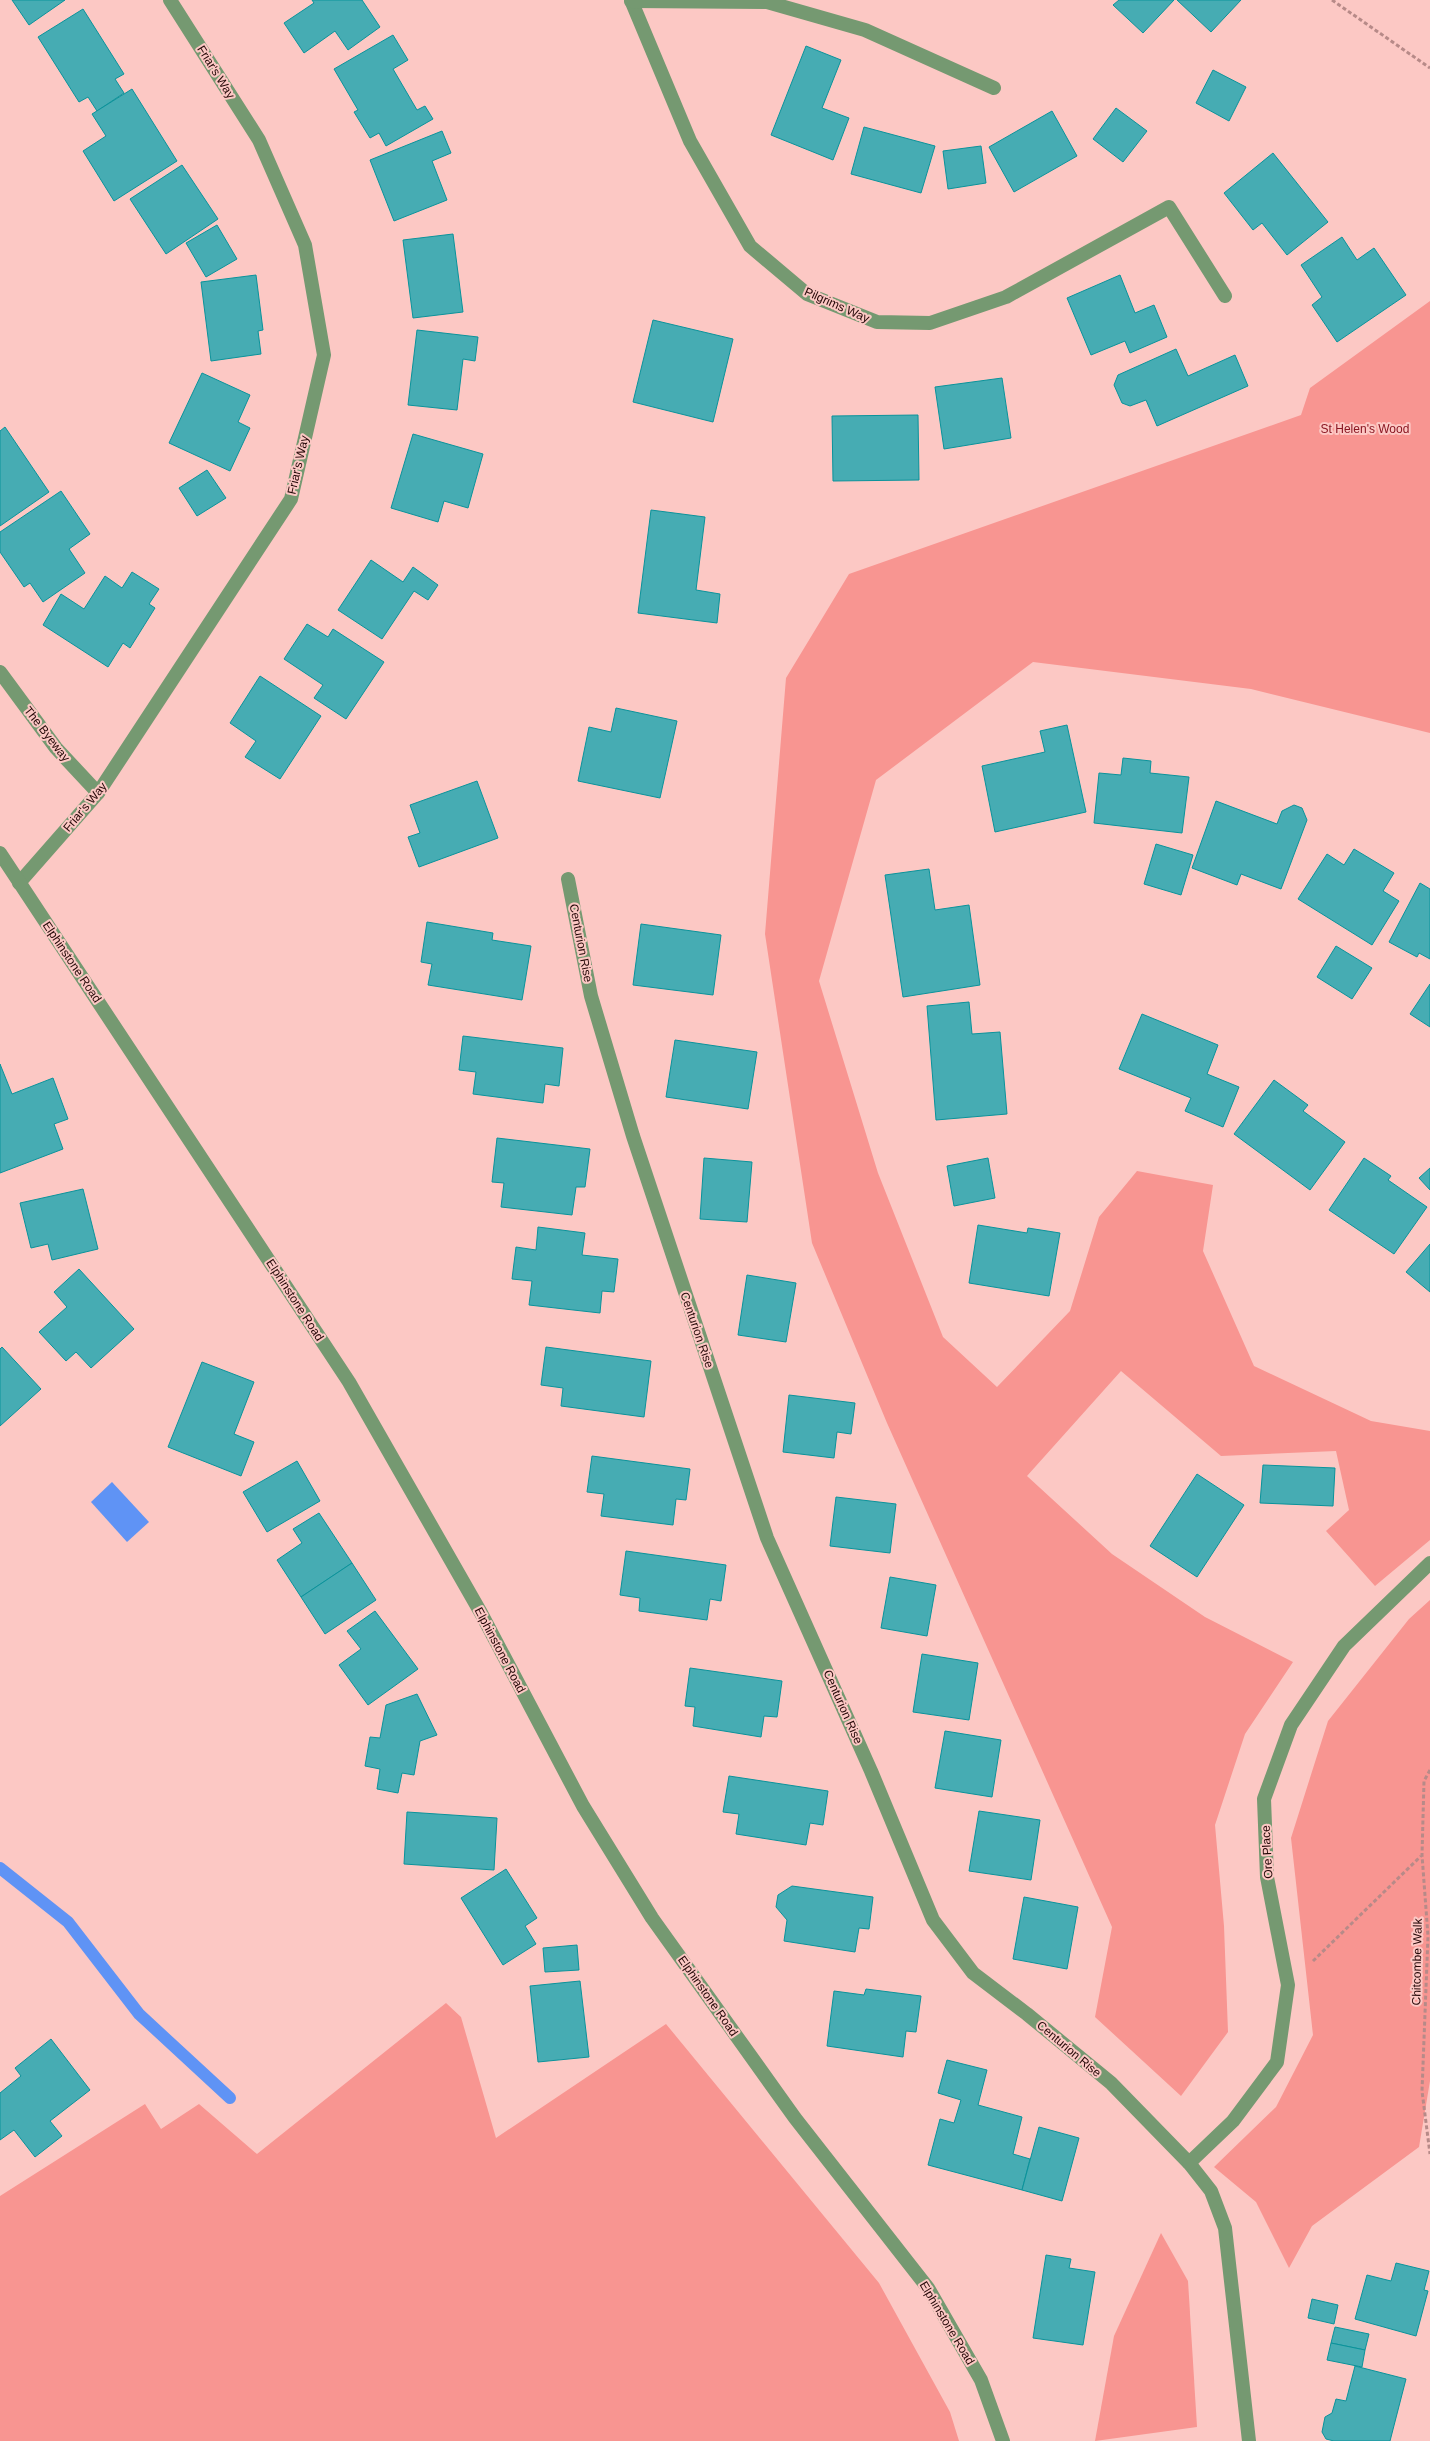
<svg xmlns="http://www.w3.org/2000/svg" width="1430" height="2441" viewBox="0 0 1430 2441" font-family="Arial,sans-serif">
  <rect width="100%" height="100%" fill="#fcc8c4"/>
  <g fill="#f89591">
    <polygon points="1430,301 1430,733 1251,689 1033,662 876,780 819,981 878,1173 943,1337 997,1387 1070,1311 1099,1217 1137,1171 1213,1185 1203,1251 1254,1366 1371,1421 1430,1431 1430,1540 1375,1586 1326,1531 1349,1510 1336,1451 1221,1456 1121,1371 1027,1476 1112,1554 1205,1617 1293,1662 1245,1734 1215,1825 1224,1926 1228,2032 1181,2096 1095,2017 1112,1927 887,1423 812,1243 765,934 786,678 849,574 1301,415 1310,388"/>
    <polygon points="1430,1600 1430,2081 1419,2147 1312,2226 1289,2268 1256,2202 1214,2167 1276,2107 1313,2035 1291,1838 1328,1721 1409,1619"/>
    <polygon points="446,2003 461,2017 496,2138 666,2024 879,2283 950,2412 959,2441 0,2441 0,2196 145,2104 161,2129 199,2104 257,2154"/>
    <polygon points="1161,2233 1188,2281 1197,2427 1095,2441 1114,2336"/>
  </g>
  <polygon fill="#5f93f5" points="112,1482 149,1522 127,1542 91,1502"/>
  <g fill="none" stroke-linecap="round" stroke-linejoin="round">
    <polyline stroke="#5f93f5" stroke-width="12" points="0,1868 68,1922 139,2014 230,2098"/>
  </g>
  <g fill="#46acb3" stroke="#0a939b">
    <polygon points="12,0 65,0 29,25"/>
    <polygon points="312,0 362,0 380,27 348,50 335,31 304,53 284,23 314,3"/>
    <polygon points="1119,0 1174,0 1143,33 1113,5"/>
    <polygon points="1177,0 1241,0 1211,32"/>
    <polygon points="83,9 124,74 115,79 124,93 97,111 88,97 79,102 38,37"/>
    <polygon points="393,35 408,60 393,69 417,110 425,106 433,119 386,146 379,133 370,138 354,112 358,110 334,69"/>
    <polygon points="806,46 841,60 822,108 849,118 833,160 771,135"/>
    <polygon points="1213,70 1246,87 1229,121 1196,103"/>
    <polygon points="132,89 177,161 114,201 83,151 106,136 92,114"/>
    <polygon points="1116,108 1147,131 1123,162 1093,139"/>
    <polygon points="1052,111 1077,156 1014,192 989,147"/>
    <polygon points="864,127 935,146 921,193 851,174"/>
    <polygon points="442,131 451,153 432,161 447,200 394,221 370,160"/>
    <polygon points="981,146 986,183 948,189 943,151"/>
    <polygon points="1273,153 1328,222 1287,255 1262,223 1253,230 1224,193"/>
    <polygon points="182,165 218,219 166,254 130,199"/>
    <polygon points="217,225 237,259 206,277 186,243"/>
    <polygon points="453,234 463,312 413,318 403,240"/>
    <polygon points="1342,237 1357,260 1374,248 1406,295 1337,342 1312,305 1322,297 1301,265"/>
    <polygon points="256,275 263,330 258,331 261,354 211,361 201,282"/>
    <polygon points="1120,275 1135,313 1154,305 1167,337 1130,353 1125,341 1091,355 1067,298"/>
    <polygon points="653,320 733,339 713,422 633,402"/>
    <polygon points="417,330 478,337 475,361 463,359 457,410 408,405"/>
    <polygon points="1176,349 1188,376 1235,355 1248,386 1157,426 1146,400 1130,406 1122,403 1114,385 1118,375"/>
    <polygon points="202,373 250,395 238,422 250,428 230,471 169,443"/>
    <polygon points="1002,378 1011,438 944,449 935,387"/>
    <polygon points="918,415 919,480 833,481 832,416"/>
    <polygon points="5,427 49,492 0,526 0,431"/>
    <polygon points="413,434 483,454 468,508 444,501 438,522 391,508"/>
    <polygon points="207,470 226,498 197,516 179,488"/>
    <polygon points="61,491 90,534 69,549 85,573 43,602 30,583 24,587 0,552 0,532"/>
    <polygon points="651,510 705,517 696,590 720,594 717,623 638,613"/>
    <polygon points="371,560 403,582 413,567 438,585 428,600 414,591 382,639 338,610"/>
    <polygon points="132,572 159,589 149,604 155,608 130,648 123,643 108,667 43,625 61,594 84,609 105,576 122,588"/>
    <polygon points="307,624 328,637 333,629 384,662 346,719 314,698 323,685 284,659"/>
    <polygon points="260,676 321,716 280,779 245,757 256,741 230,723"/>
    <polygon points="616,708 677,721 660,798 578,781 589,727 611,732"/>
    <polygon points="1067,725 1086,812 995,832 982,766 1045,752 1040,731"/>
    <polygon points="1123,758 1151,761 1150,773 1189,777 1182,833 1094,823 1099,773 1121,775"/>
    <polygon points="477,781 498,838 419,867 408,837 420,833 410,805"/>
    <polygon points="1216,801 1277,824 1282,811 1294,805 1302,808 1307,820 1281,889 1241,874 1237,885 1192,868"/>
    <polygon points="1156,844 1193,855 1181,895 1144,884"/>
    <polygon points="1354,849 1394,873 1383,891 1399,901 1372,945 1298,899 1327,854 1344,865"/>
    <polygon points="929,869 935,910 969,905 980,985 903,997 885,875"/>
    <polygon points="1420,883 1430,889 1430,959 1419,953 1417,957 1389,942"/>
    <polygon points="427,922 493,933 492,940 531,946 522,1000 428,985 432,964 421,962"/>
    <polygon points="641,924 721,935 713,995 633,985"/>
    <polygon points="1336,946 1372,968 1352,999 1317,977"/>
    <polygon points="1430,984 1430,1027 1410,1014"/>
    <polygon points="969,1002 972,1034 1000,1032 1007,1114 936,1120 927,1006"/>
    <polygon points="1142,1014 1218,1045 1207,1074 1239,1087 1223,1127 1185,1111 1191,1098 1119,1069"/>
    <polygon points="463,1036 563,1048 559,1086 545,1084 543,1103 473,1094 476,1072 459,1070"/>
    <polygon points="675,1040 757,1052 748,1109 666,1097"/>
    <polygon points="0,1064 12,1094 53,1078 68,1119 54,1124 63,1149 0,1173"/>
    <polygon points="1274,1080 1308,1105 1303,1111 1345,1142 1310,1190 1234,1134"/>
    <polygon points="497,1138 590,1149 585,1187 576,1187 572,1215 501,1207 504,1183 492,1182"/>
    <polygon points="704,1158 752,1162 747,1222 700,1219"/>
    <polygon points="988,1158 995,1198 954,1206 947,1166"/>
    <polygon points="1364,1158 1391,1176 1388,1180 1427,1207 1394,1254 1329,1210"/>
    <polygon points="1430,1168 1430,1190 1419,1178"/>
    <polygon points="83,1189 98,1249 52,1260 48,1244 31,1248 20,1203"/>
    <polygon points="978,1225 1027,1233 1028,1228 1060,1233 1049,1296 969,1283"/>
    <polygon points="538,1227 585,1233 582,1255 618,1259 614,1292 602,1291 600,1313 529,1305 532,1281 512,1279 516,1247 536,1250"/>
    <polygon points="1430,1244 1430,1292 1406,1272"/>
    <polygon points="79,1269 134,1329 91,1368 76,1352 66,1361 39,1332 67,1307 54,1292"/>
    <polygon points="747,1275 796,1283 786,1342 738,1335"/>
    <polygon points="2,1347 41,1389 0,1426 0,1349"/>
    <polygon points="546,1347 651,1361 644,1417 561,1406 563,1388 541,1385"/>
    <polygon points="202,1362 254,1382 234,1434 254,1442 241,1476 168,1447"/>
    <polygon points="789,1395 855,1403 851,1434 837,1432 834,1458 783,1452"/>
    <polygon points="592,1456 690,1469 686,1500 676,1499 673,1525 601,1516 604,1494 587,1492"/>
    <polygon points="297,1461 320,1501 267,1532 243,1492"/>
    <polygon points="1263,1465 1335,1468 1333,1506 1260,1503"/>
    <polygon points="1197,1474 1244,1505 1197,1577 1150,1546"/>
    <polygon points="836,1497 896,1504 890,1553 830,1546"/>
    <polygon points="319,1513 352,1563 301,1597 277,1560 302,1543 293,1529"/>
    <polygon points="626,1551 726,1565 721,1601 710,1599 707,1620 639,1611 640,1598 620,1595"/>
    <polygon points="352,1563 376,1600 325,1634 301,1597"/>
    <polygon points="890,1577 936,1585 927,1636 881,1628"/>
    <polygon points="375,1611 418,1669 368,1705 339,1665 361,1649 347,1631"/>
    <polygon points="922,1654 978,1663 969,1720 913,1712"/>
    <polygon points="690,1668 782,1681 777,1717 764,1716 761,1737 693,1726 695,1707 685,1706"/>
    <polygon points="417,1694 437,1735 420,1741 414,1775 402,1773 398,1793 377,1789 380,1769 365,1766 370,1737 380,1738 386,1705"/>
    <polygon points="945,1731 1001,1740 992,1797 935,1788"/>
    <polygon points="729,1776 828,1791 823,1825 810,1823 806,1845 736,1834 739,1814 723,1812"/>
    <polygon points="979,1811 1040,1820 1031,1880 969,1871"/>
    <polygon points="407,1812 497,1818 494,1870 404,1864"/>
    <polygon points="506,1869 537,1918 525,1926 536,1944 503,1965 461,1898"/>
    <polygon points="792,1886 873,1897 869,1929 859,1928 855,1952 784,1941 787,1920 776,1907 778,1895"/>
    <polygon points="1024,1897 1078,1907 1067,1969 1013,1959"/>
    <polygon points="577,1945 579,1970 545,1972 543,1948"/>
    <polygon points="580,1981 589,2057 538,2062 530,1986"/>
    <polygon points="866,1989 921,1996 916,2032 906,2031 903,2057 827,2046 834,1991 864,1995"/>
    <polygon points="51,2039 90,2090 50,2121 62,2136 35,2157 14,2130 0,2140 0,2093 21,2076 15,2068"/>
    <polygon points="947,2060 987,2070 978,2105 1022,2117 1013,2154 1030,2159 1022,2190 928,2165 940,2119 954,2123 961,2100 938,2093"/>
    <polygon points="1039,2127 1079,2138 1062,2201 1022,2190"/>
    <polygon points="1046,2255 1071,2259 1069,2268 1095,2272 1083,2345 1033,2338"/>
    <polygon points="1396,2263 1429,2271 1424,2290 1428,2291 1416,2336 1355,2319 1367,2275 1391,2281"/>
    <polygon points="1312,2299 1338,2305 1334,2324 1308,2318"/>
    <polygon points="1335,2327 1369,2334 1365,2350 1331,2343"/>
    <polygon points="1331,2343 1365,2350 1362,2367 1327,2360"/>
    <polygon points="1355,2366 1406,2379 1390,2441 1334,2441 1326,2439 1322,2432 1325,2417 1332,2413 1336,2399 1346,2401"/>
  </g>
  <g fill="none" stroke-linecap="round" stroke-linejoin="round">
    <g stroke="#b78a88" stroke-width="3" stroke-dasharray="4 2.5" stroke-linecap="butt">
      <polyline points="1332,0 1430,68"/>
      <polyline points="1430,1770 1424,1781 1422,1855 1428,1936 1422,2091 1430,2154"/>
      <polyline points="1313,1961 1421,1856"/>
    </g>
    <g stroke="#759971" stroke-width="14">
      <polyline points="631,0 690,141 750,246 807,294 877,322 930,323 1006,297 1169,207 1225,296"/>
      <polyline points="631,1 767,2 865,30 994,88"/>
      <polyline points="0,672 56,748 98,793"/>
      <polyline points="568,879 591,996 633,1136 767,1538 871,1771 933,1920 973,1973 1027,2014 1111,2083 1189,2163 1211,2191 1225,2228 1249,2441"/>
      <polyline points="19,883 98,793 291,499 324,355 305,245 259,140 170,0"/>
      <polyline points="1189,2163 1233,2121 1277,2062 1288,1985 1267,1877 1264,1799 1291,1725 1344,1646 1430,1563"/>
    </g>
    <polyline stroke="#759971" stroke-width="14" points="0,853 349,1382 481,1613 583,1806 652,1918 795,2118 928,2288 981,2380 1003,2441"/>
  </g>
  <g text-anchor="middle" stroke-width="4" stroke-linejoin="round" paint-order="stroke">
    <g font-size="12" fill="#240707" stroke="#fcc8c4">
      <text transform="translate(216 72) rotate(58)" y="4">Friar's Way</text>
      <text transform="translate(837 305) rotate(24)" y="4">Pilgrims Way</text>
      <text transform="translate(298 465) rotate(-77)" y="4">Friar's Way</text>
      <text transform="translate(47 734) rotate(52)" y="4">The Byeway</text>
      <text transform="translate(85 807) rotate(-50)" y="4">Friar's Way</text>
      <text transform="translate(581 943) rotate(79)" y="4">Centurion Rise</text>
      <text transform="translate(72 962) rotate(56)" y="4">Elphinstone Road</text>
      <text transform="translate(295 1300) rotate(57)" y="4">Elphinstone Road</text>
      <text transform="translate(697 1330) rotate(71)" y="4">Centurion Rise</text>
      <text transform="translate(500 1650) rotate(62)" y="4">Elphinstone Road</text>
      <text transform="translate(843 1707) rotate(66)" y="4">Centurion Rise</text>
      <text transform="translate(1267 1852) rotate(-93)" y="4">Ore Place</text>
      <text transform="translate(1417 1962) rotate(-89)" y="4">Chitcombe Walk</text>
      <text transform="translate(708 1996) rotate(55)" y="4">Elphinstone Road</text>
      <text transform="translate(1069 2049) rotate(40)" y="4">Centurion Rise</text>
      <text transform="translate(947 2323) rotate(59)" y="4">Elphinstone Road</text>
    </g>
    <g font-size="12" fill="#8a1622" stroke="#fcc8c4">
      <text x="1365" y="433">St Helen's Wood</text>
    </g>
  </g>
</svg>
